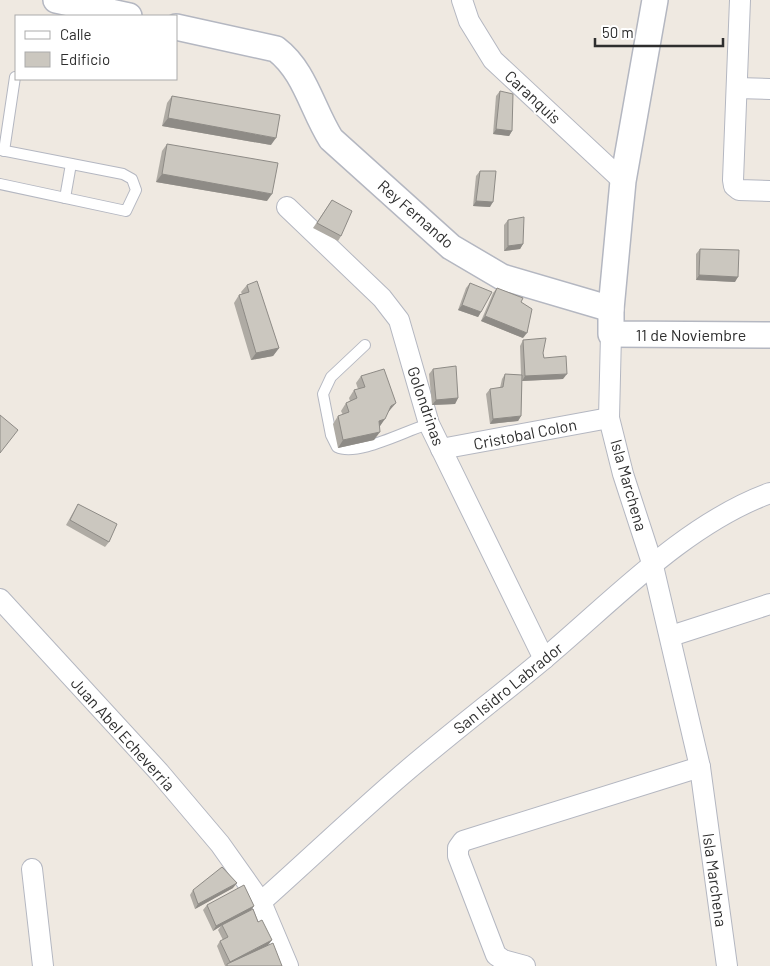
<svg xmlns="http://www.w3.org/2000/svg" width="770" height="966" viewBox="0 0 770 966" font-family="Barlow,sans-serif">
  <rect width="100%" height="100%" fill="#efe9e1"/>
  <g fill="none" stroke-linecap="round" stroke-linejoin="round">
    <g stroke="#b4b7c1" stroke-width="12">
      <g id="service">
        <polyline points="0,150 123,174 132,179 136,190 126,211 0,184"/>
        <polyline points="4,151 15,77"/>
        <polyline points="65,198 71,164"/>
        <path d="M 365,345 L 331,377 L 323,394 L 331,435 L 337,447 C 358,457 406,430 429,424"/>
      </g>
    </g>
    <g stroke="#b4b7c1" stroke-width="22">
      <g id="minor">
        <polyline points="462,0 469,21 493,60 623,181"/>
        <polyline points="740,0 733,180 734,186 739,190 770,191"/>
        <polyline points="737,88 770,89"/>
        <polyline points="287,207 382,298 399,320 429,424 544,659"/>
        <polyline points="611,334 609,418 623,474 653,566 700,767 727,966"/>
        <polyline points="441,449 609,418"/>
        <polyline points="0,599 159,772 220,844 261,902 288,966"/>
        <polyline points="671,636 770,604"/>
        <polyline points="32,869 43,966"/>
        <path d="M 261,902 C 306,862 350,820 396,780 C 444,738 496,699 545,658 C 614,600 685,524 770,493"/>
        <polyline points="525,966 503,960 496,955 458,856 458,848 463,841 700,767"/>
      </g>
    </g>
    <g stroke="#b4b7c1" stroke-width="28">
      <g id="tertiary">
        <polyline points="56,0 129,16"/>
        <polyline points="655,0 623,181 611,309 611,334 770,335"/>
        <path d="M 176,27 L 276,49 C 305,71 312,109 331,139 L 451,247 L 502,277 L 611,309"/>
      </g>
    </g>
    <use href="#service" stroke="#fff" stroke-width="10"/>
    <use href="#minor" stroke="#fff" stroke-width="20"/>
    <use href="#tertiary" stroke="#fff" stroke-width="25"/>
  </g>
  <g fill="#afaba4">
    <polygon points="500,91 512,131 509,136 493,134 496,96"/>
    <polygon points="172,96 271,145 162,126 167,103"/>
    <polygon points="167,144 267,201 156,182 162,151"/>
    <polygon points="480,171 490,207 473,206 476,176"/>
    <polygon points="332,200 341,236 338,241 313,228"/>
    <polygon points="508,220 523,244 520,249 504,251 504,225"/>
    <polygon points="700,249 735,282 696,280 696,254"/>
    <polygon points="470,283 481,312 478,317 458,310 466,288"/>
    <polygon points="247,285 279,348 273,356 251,360 234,303 239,295 242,294 241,292"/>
    <polygon points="497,288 523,338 481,321 493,293"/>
    <polygon points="523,340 543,353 544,358 563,379 522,381 521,416 518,421 490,424 486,394 490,389 500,388 502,379 505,374 521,375 520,346"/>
    <polygon points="433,369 458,398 455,404 432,405 429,374"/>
    <polygon points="361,376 390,410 388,412 380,426 379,427 374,440 338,448 333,424 338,416 343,415 341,411 346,403 350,401 349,398 354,390 358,389 356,383"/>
    <polygon points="78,504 109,542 105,547 66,525"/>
    <polygon points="233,888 195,909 190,895 193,890"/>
    <polygon points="207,905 254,906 251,910 258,922 272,940 268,945 282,966 225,966 217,946 220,941 223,940 218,930 221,926 213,931 203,910"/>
  </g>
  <g fill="#8e8b86">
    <polygon points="168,118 276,138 271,145 162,126"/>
    <polygon points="496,129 512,131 509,136 493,134"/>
    <polygon points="162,174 272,194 267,201 156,182"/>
    <polygon points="476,201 493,202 490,207 473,206"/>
    <polygon points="523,244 520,249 504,251 508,246"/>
    <polygon points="699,275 738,277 735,282 696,280"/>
    <polygon points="462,305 481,312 478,317 458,310"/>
    <polygon points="485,316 527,333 523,338 481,321"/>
    <polygon points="279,348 273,356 251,360 256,353"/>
    <polygon points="567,374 563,379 522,381 525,376"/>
    <polygon points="458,398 455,404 432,405 436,400"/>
    <polygon points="396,403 390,410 385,414 391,406"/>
    <polygon points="521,416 518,421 490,424 493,419"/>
    <polygon points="385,419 380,426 373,428 379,421"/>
    <polygon points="380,432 374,440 338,448 343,440"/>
    <polygon points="237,883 233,888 195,909 198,904"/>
    <polygon points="254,906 250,911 222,925 221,926 213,931 216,926"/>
    <polygon points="272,940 268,945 227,966 230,962"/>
  </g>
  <g fill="#cbc7bf" stroke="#8e8b86">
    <polygon points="500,91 513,94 512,131 496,129"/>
    <polygon points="172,96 280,115 276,138 168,118"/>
    <polygon points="167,144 278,163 272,194 162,174"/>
    <polygon points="480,171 496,171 493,202 476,201"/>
    <polygon points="332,200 352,211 341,236 317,223"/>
    <polygon points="524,217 523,244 508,246 508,220"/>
    <polygon points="700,249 739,250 738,277 699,275"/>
    <polygon points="257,281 279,348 256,353 239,295 249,292 247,285"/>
    <polygon points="470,283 492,292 481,312 462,305"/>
    <polygon points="497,288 523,298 521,302 532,309 527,333 485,316"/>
    <polygon points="546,338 543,353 544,358 566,356 567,374 525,376 523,340"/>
    <polygon points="456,366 458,398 436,400 433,369"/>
    <polygon points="384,369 396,403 391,406 385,419 379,421 380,432 343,440 338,416 349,412 346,403 357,398 354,390 365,387 361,376"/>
    <polygon points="505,374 522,375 521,416 493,419 490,389 503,387"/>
    <polygon points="0,415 18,430 0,453"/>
    <polygon points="78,504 117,524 109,542 70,520"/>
    <polygon points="222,867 237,883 198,904 193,890"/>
    <polygon points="244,885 254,906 216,926 207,905"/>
    <polygon points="253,909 258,922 262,920 272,940 230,962 220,941 228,937 222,925"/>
    <polygon points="273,943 282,966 227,966 227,964"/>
  </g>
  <g text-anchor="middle" stroke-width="4" stroke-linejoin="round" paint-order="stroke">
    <g font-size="16" fill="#2e2e2e" stroke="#fff">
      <text transform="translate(533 97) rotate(43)" y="6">Caranquis</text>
      <text transform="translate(416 214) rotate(41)" y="6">Rey Fernando</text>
      <text x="691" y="341">11 de Noviembre</text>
      <text transform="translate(426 406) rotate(71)" y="6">Golondrinas</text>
      <text transform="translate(525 434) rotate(-11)" y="6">Cristobal Colon</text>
      <text transform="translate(629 485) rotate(74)" y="6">Isla Marchena</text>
      <text transform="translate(508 688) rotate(-39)" y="6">San Isidro Labrador</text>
      <text transform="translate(123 734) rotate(48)" y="6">Juan Abel Echeverria</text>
      <text transform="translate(715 880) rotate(82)" y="6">Isla Marchena</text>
    </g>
  </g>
  <rect x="15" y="15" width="162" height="65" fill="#ffffff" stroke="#ababab"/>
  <rect x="25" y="31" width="25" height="8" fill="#ffffff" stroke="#ababab"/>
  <text x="60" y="40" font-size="15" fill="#2e2e2e">Calle</text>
  <rect x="25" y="52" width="25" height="15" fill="#cbc7bf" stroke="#ababab"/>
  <text x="60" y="65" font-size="15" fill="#2e2e2e">Edificio</text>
  <path d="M595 38v8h128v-8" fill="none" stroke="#2e2e2e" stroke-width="2.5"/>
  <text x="602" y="38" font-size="15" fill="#2e2e2e" stroke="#ffffff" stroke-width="4" paint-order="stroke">50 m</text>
</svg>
